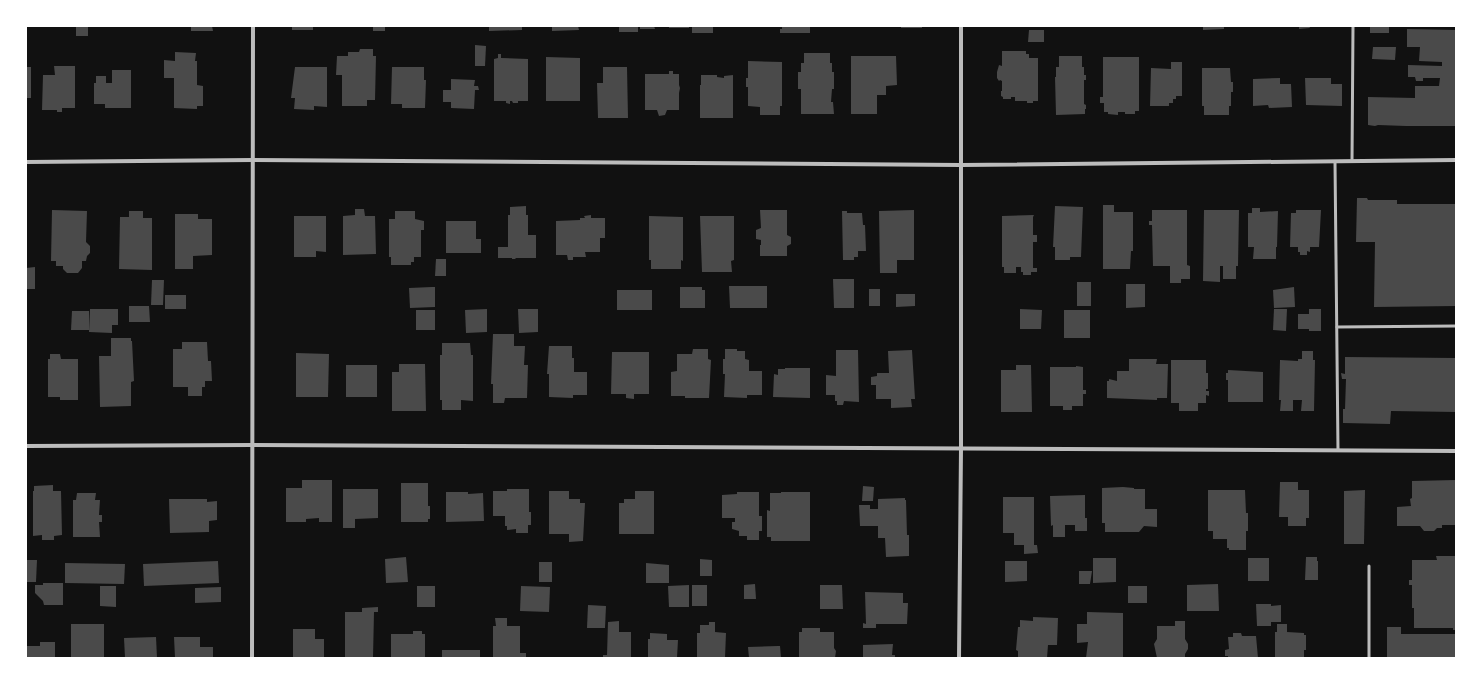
<svg xmlns="http://www.w3.org/2000/svg" width="1482" height="684" viewBox="0 0 1482 684" font-family="Roboto,sans-serif">
  <rect width="100%" height="100%" fill="#111"/>
  <g fill="#4a4a4a">
    <rect x="76" y="26" width="12" height="10"/>
    <polygon points="191,26 212,26 213,31 191,31"/>
    <rect x="292" y="26" width="21" height="4"/>
    <rect x="373" y="26" width="12" height="5"/>
    <polygon points="489,26 522,26 522,30 489,31"/>
    <polygon points="552,26 578,26 579,30 552,31"/>
    <rect x="619" y="26" width="19" height="6"/>
    <polygon points="640,26 654,26 655,29 640,29"/>
    <rect x="669" y="26" width="20" height="2"/>
    <rect x="692" y="26" width="21" height="7"/>
    <polygon points="782,26 810,26 810,33 780,33 780,29 782,29"/>
    <rect x="901" y="26" width="21" height="2"/>
    <polygon points="1203,26 1224,26 1224,29 1203,30"/>
    <polygon points="1299,26 1309,26 1310,28 1299,29"/>
    <rect x="1370" y="26" width="19" height="7"/>
    <polygon points="1407,29 1456,30 1456,126 1406,126 1378,125 1375,126 1368,125 1368,97 1415,98 1415,86 1439,86 1440,78 1423,78 1423,81 1416,81 1415,77 1408,77 1408,65 1442,66 1442,62 1419,61 1420,47 1407,47"/>
    <polygon points="1029,30 1044,30 1044,42 1028,42"/>
    <polygon points="475,45 486,46 485,66 475,66"/>
    <polygon points="1373,47 1396,47 1395,60 1372,59"/>
    <polygon points="360,49 373,49 373,56 376,56 375,100 367,100 367,106 342,106 342,75 336,75 337,56 348,56 348,52 359,52"/>
    <polygon points="1002,51 1026,51 1026,54 1029,54 1029,58 1038,58 1038,101 1033,101 1033,103 1027,103 1027,101 1015,101 1015,97 1011,97 1011,99 1003,99 1003,97 1001,96 1001,91 1002,91 1002,81 1000,80 999,81 997,78 997,72 999,65 1002,66"/>
    <polygon points="175,52 196,53 195,61 197,61 197,85 203,86 203,106 197,106 197,109 174,108 174,78 164,78 164,60 175,61"/>
    <polygon points="804,53 830,53 830,63 832,63 832,72 834,72 834,89 832,89 831,102 833,102 834,114 801,114 801,89 798,89 798,72 801,72 801,63 804,63"/>
    <polygon points="498,54 501,54 501,58 528,59 528,101 518,101 518,103 513,103 512,101 510,101 510,104 506,103 506,101 494,101 494,59 498,58"/>
    <polygon points="851,56 896,56 897,85 886,86 886,95 877,95 877,114 851,114"/>
    <polygon points="1059,56 1082,56 1082,67 1084,67 1084,75 1086,75 1086,80 1084,80 1084,104 1086,105 1086,109 1085,109 1085,114 1056,115 1055,77 1056,77 1056,67 1059,67"/>
    <polygon points="546,57 580,58 580,101 546,101"/>
    <polygon points="1103,57 1139,57 1139,111 1135,111 1135,114 1125,114 1125,112 1118,112 1118,115 1108,114 1108,112 1104,112 1104,103 1100,103 1100,97 1103,97"/>
    <polygon points="748,61 782,62 782,106 780,106 780,115 760,115 760,107 748,106 748,87 746,87 746,78 748,78"/>
    <polygon points="1171,62 1182,62 1182,96 1176,96 1176,99 1173,99 1173,103 1169,103 1169,106 1150,106 1151,68 1171,69"/>
    <polygon points="54,66 75,66 75,108 62,108 62,112 57,112 57,110 42,110 43,75 55,75"/>
    <rect x="26" y="67" width="5" height="31"/>
    <polygon points="295,67 327,67 327,107 314,106 314,110 294,109 295,98 291,98"/>
    <polygon points="392,67 424,67 424,80 426,80 425,108 402,108 402,104 391,104"/>
    <polygon points="603,67 627,67 628,118 598,118 597,83 603,83"/>
    <polygon points="1202,68 1230,68 1231,82 1233,82 1233,92 1231,92 1231,106 1229,106 1229,115 1204,115 1204,106 1202,106"/>
    <polygon points="112,70 131,70 131,108 105,108 105,104 94,104 94,83 96,83 96,76 106,76 106,83 112,83"/>
    <polygon points="669,71 673,71 673,74 679,74 679,85 680,88 679,93 679,110 667,110 665,115 659,116 657,110 645,110 645,74 669,74"/>
    <polygon points="701,75 717,75 717,77 724,78 724,76 733,75 733,118 700,118 700,85 701,85"/>
    <polygon points="1280,78 1280,84 1291,84 1292,107 1269,108 1268,105 1253,106 1253,79"/>
    <polygon points="1305,78 1331,78 1331,84 1342,84 1342,106 1306,105"/>
    <polygon points="451,79 475,80 474,86 478,86 479,90 475,90 474,109 451,108 451,102 443,102 443,90 451,90"/>
    <polygon points="1357,198 1367,198 1368,200 1397,200 1397,204 1456,204 1456,306 1374,307 1375,242 1356,242"/>
    <polygon points="1103,205 1114,205 1114,212 1133,212 1133,251 1131,251 1130,269 1103,269"/>
    <polygon points="526,206 526,215 528,215 528,235 536,235 536,258 515,258 516,259 512,259 512,258 498,258 498,247 508,247 508,215 510,215 510,207"/>
    <polygon points="1055,206 1083,207 1081,257 1070,257 1070,260 1055,260 1055,247 1053,247"/>
    <polygon points="1252,208 1260,208 1260,212 1278,211 1277,247 1276,247 1276,259 1253,259 1254,247 1248,247 1248,213 1252,213"/>
    <polygon points="355,209 364,209 365,216 375,216 376,254 343,255 343,216 355,215"/>
    <polygon points="52,210 87,211 86,242 90,246 90,253 87,256 86,261 82,261 82,268 78,273 67,273 63,269 63,266 56,266 56,261 51,261"/>
    <polygon points="760,210 787,210 787,235 791,237 791,244 787,246 787,256 760,256 760,245 761,245 761,240 756,239 756,230 761,228"/>
    <polygon points="914,210 914,260 897,260 897,273 880,273 879,211"/>
    <polygon points="1152,210 1187,210 1187,265 1190,266 1190,279 1181,279 1181,283 1170,283 1170,266 1153,266 1152,225 1149,225 1149,221 1152,221"/>
    <polygon points="1204,210 1239,210 1238,266 1236,266 1236,279 1223,279 1223,266 1220,266 1220,282 1203,281"/>
    <polygon points="1296,210 1321,210 1319,247 1310,247 1310,252 1307,251 1307,255 1300,255 1300,252 1298,252 1298,247 1290,247 1291,213 1296,213"/>
    <polygon points="129,211 143,211 143,218 152,218 152,270 119,269 120,217 129,217"/>
    <polygon points="395,211 415,211 415,219 424,221 424,230 421,230 421,257 414,257 414,262 411,262 411,265 391,265 391,257 389,257 389,219 395,219"/>
    <polygon points="842,211 847,211 847,213 862,213 863,225 865,225 866,251 858,251 858,257 854,257 854,260 843,260"/>
    <polygon points="175,214 198,214 198,219 212,219 212,255 193,256 193,269 175,269"/>
    <polygon points="591,215 591,218 605,218 605,238 600,238 600,252 585,252 586,257 573,257 573,260 568,260 567,255 556,255 556,221 580,220 580,218 585,218 584,216"/>
    <polygon points="1034,215 1033,217 1033,235 1037,235 1037,242 1033,242 1033,268 1037,268 1037,272 1031,272 1031,275 1023,275 1023,272 1021,272 1021,267 1016,267 1016,273 1004,273 1004,267 1002,267 1002,216"/>
    <polygon points="294,216 326,216 326,252 316,251 316,257 294,257"/>
    <polygon points="649,216 683,217 683,261 681,260 681,269 651,269 651,260 649,260"/>
    <polygon points="700,216 734,216 734,260 731,261 732,272 702,272"/>
    <polygon points="446,221 476,221 476,239 481,239 481,253 446,253"/>
    <polygon points="436,259 446,259 446,276 435,276"/>
    <polygon points="35,267 35,289 26,289 26,268"/>
    <polygon points="833,279 854,279 854,308 834,308"/>
    <polygon points="152,280 164,280 163,305 151,305"/>
    <rect x="1077" y="282" width="14" height="24"/>
    <polygon points="1126,284 1145,284 1145,307 1126,308"/>
    <polygon points="729,286 767,286 767,308 730,308"/>
    <polygon points="432,287 435,287 435,307 410,308 409,288"/>
    <polygon points="680,287 702,287 702,290 705,290 705,308 680,308"/>
    <polygon points="1294,287 1295,307 1274,308 1273,290"/>
    <rect x="869" y="289" width="11" height="17"/>
    <rect x="617" y="290" width="35" height="20"/>
    <polygon points="896,294 915,294 915,306 896,307"/>
    <rect x="165" y="295" width="21" height="14"/>
    <polygon points="129,306 149,306 150,322 129,322"/>
    <polygon points="90,309 118,309 118,325 112,325 112,333 89,332"/>
    <polygon points="487,309 487,332 466,333 465,310"/>
    <polygon points="518,309 538,309 538,332 519,333"/>
    <polygon points="1020,309 1042,310 1041,329 1020,329"/>
    <polygon points="1274,309 1287,309 1286,331 1273,330"/>
    <polygon points="1309,309 1321,309 1321,331 1309,331 1309,329 1298,329 1298,314 1309,314"/>
    <rect x="416" y="310" width="19" height="20"/>
    <rect x="1064" y="310" width="26" height="28"/>
    <polygon points="72,311 89,311 89,330 71,330"/>
    <polygon points="493,334 514,334 514,346 525,346 524,365 528,365 527,398 505,398 504,403 493,403 493,384 491,384"/>
    <polygon points="111,338 131,338 131,341 132,341 134,381 131,382 131,406 100,407 99,356 111,356"/>
    <polygon points="182,342 207,342 208,361 211,361 212,381 205,381 205,387 202,387 202,396 188,396 188,387 173,387 173,349 182,349"/>
    <polygon points="442,343 470,343 471,355 473,355 473,401 461,400 461,410 442,410 442,400 440,400 440,355 442,355"/>
    <polygon points="549,346 572,346 572,358 574,358 574,372 587,372 587,395 573,395 573,398 549,397 549,374 547,374"/>
    <polygon points="693,349 708,349 708,359 711,360 709,398 685,398 685,396 671,396 671,372 677,371 677,354 692,354"/>
    <polygon points="725,349 737,349 737,351 745,351 745,359 749,360 749,371 762,371 762,395 747,395 747,398 724,397 725,374 723,374 723,359 725,359"/>
    <polygon points="836,350 858,350 859,402 844,401 843,405 837,405 837,401 835,401 835,395 826,395 826,375 836,376"/>
    <polygon points="912,350 915,399 911,399 912,407 891,408 891,399 876,399 876,385 871,385 871,377 877,376 877,373 889,373 888,351"/>
    <polygon points="1302,351 1313,351 1313,360 1315,360 1314,411 1301,411 1302,400 1293,400 1293,411 1280,411 1281,400 1279,400 1280,360 1298,361 1298,359 1302,359"/>
    <polygon points="612,352 649,352 649,394 634,394 634,399 626,398 626,394 611,394"/>
    <polygon points="296,353 329,354 328,397 296,397"/>
    <polygon points="50,354 60,354 61,359 78,359 78,400 60,400 60,397 48,397 48,359 50,359"/>
    <polygon points="1345,357 1456,358 1456,412 1391,411 1390,424 1343,423 1343,409 1345,409 1346,379 1342,379 1341,373 1345,374"/>
    <polygon points="1129,359 1157,359 1156,364 1168,364 1167,398 1157,398 1157,400 1107,398 1107,381 1109,381 1109,379 1117,381 1117,371 1129,371"/>
    <polygon points="1171,360 1206,360 1206,373 1208,373 1208,389 1206,389 1206,391 1209,391 1209,396 1206,395 1206,403 1198,403 1198,411 1179,411 1179,403 1171,403"/>
    <polygon points="399,364 425,364 426,411 392,411 392,372 399,372"/>
    <rect x="346" y="365" width="31" height="32"/>
    <polygon points="1016,365 1031,365 1032,412 1001,412 1001,370 1016,370"/>
    <polygon points="1076,366 1083,367 1083,390 1086,390 1086,394 1083,394 1083,406 1072,406 1072,410 1063,410 1063,406 1050,406 1050,367 1076,367"/>
    <polygon points="785,368 810,368 810,398 773,397 774,374 778,375 778,369 785,369"/>
    <polygon points="1228,370 1263,372 1263,402 1228,402 1228,380 1226,380 1226,373 1228,373"/>
    <polygon points="302,480 332,480 332,522 319,522 319,518 306,519 306,522 286,522 286,488 302,488"/>
    <polygon points="1456,480 1456,525 1442,525 1442,528 1437,528 1434,531 1424,531 1420,526 1397,526 1397,507 1411,506 1410,499 1412,498 1412,481"/>
    <polygon points="1280,482 1298,482 1298,490 1309,490 1309,518 1306,518 1306,526 1288,526 1288,517 1279,517"/>
    <polygon points="401,483 428,483 428,506 430,506 430,519 428,519 428,522 401,522"/>
    <polygon points="53,485 53,491 61,491 62,535 54,536 54,540 42,540 42,535 33,536 33,491 34,491 34,486"/>
    <polygon points="863,486 874,487 873,501 862,501"/>
    <polygon points="1123,487 1134,488 1134,489 1145,489 1145,509 1157,509 1157,527 1144,526 1139,532 1105,532 1105,523 1102,523 1102,488"/>
    <polygon points="343,489 378,489 378,518 355,519 355,528 343,528"/>
    <polygon points="507,489 529,489 529,512 531,512 531,525 528,525 528,533 516,533 516,529 507,530 507,526 505,526 505,516 493,516 493,491 507,491"/>
    <polygon points="1208,490 1245,490 1246,513 1248,513 1248,531 1246,531 1246,550 1229,550 1229,548 1227,548 1227,539 1213,539 1213,531 1208,531"/>
    <polygon points="1365,490 1364,544 1344,544 1344,491"/>
    <polygon points="549,491 569,491 569,499 580,499 580,503 585,503 583,541 569,542 569,534 549,534"/>
    <polygon points="635,491 654,491 654,534 619,534 619,503 624,503 624,499 635,499"/>
    <polygon points="446,492 468,492 468,494 483,493 484,521 446,522"/>
    <polygon points="737,492 759,492 759,516 762,516 762,531 759,531 759,540 747,540 747,536 739,536 739,531 732,529 732,522 735,522 735,518 722,518 722,495 737,494"/>
    <polygon points="781,492 810,492 810,541 771,541 771,537 767,537 767,510 770,511 770,493 781,493"/>
    <polygon points="77,493 96,493 95,500 100,500 99,515 102,515 102,522 99,522 100,537 73,537 73,500 76,500"/>
    <polygon points="1085,495 1085,518 1087,518 1087,531 1075,531 1075,525 1065,525 1065,537 1053,537 1053,525 1051,526 1050,496"/>
    <polygon points="1003,497 1034,497 1034,545 1037,545 1038,553 1024,554 1024,545 1014,545 1014,533 1003,533"/>
    <polygon points="905,498 905,500 906,500 907,535 909,535 909,556 886,557 885,538 878,538 878,526 860,526 859,505 870,505 870,509 878,509 878,499"/>
    <polygon points="169,499 207,499 207,502 217,501 217,520 209,521 209,532 170,533"/>
    <polygon points="1436,556 1456,556 1456,630 1453,630 1453,628 1414,628 1414,608 1412,608 1412,585 1409,585 1409,580 1412,580 1412,560 1437,560"/>
    <polygon points="406,557 408,582 386,583 385,559"/>
    <polygon points="1306,557 1317,557 1317,561 1318,561 1318,580 1305,580"/>
    <polygon points="1093,558 1116,558 1116,582 1093,583"/>
    <rect x="1248" y="558" width="21" height="23"/>
    <polygon points="700,559 712,560 712,576 700,576"/>
    <polygon points="26,560 37,560 36,582 26,582"/>
    <polygon points="218,561 219,583 144,586 143,564"/>
    <polygon points="1005,561 1027,561 1027,581 1005,582"/>
    <rect x="539" y="562" width="13" height="20"/>
    <polygon points="65,563 125,564 124,584 65,583"/>
    <polygon points="646,563 669,565 669,583 646,583"/>
    <polygon points="1079,571 1092,571 1090,584 1079,584"/>
    <polygon points="43,583 63,583 63,605 44,605 43,601 35,593 35,585 43,585"/>
    <polygon points="755,584 756,599 744,599 744,585"/>
    <polygon points="1218,584 1219,611 1187,611 1187,585"/>
    <polygon points="689,585 689,607 669,607 668,586"/>
    <rect x="692" y="585" width="15" height="21"/>
    <polygon points="820,585 842,585 843,609 820,609"/>
    <polygon points="100,586 116,586 116,607 100,606"/>
    <rect x="417" y="586" width="18" height="21"/>
    <polygon points="521,586 550,587 549,612 520,611"/>
    <rect x="1128" y="586" width="19" height="17"/>
    <polygon points="221,587 221,602 195,603 195,588"/>
    <polygon points="865,592 903,593 903,603 908,603 907,624 876,624 876,628 863,628 863,623 866,624"/>
    <polygon points="1256,604 1271,604 1271,606 1281,605 1281,622 1271,622 1271,626 1257,626"/>
    <polygon points="588,605 606,606 605,628 587,628"/>
    <polygon points="378,607 378,612 374,612 373,658 345,658 345,612 362,612 362,608"/>
    <polygon points="1087,612 1123,613 1123,658 1086,658 1088,642 1077,643 1077,624 1087,624"/>
    <polygon points="1033,617 1058,618 1057,645 1048,645 1047,658 1018,658 1018,651 1016,650 1018,627 1020,627 1020,620 1033,621"/>
    <polygon points="495,618 507,618 507,626 520,626 520,653 526,653 526,658 493,658 493,626 496,626"/>
    <polygon points="619,621 619,632 631,632 631,658 603,658 603,655 607,655 608,622"/>
    <polygon points="1175,621 1185,621 1185,639 1188,644 1188,649 1185,654 1185,658 1157,658 1154,644 1157,639 1157,626 1175,626"/>
    <polygon points="709,622 715,622 715,632 726,633 725,658 697,658 697,633 700,633 700,625 709,625"/>
    <rect x="71" y="624" width="33" height="34"/>
    <polygon points="1277,624 1287,624 1287,632 1304,633 1304,635 1306,635 1306,650 1304,650 1304,658 1275,658 1275,632 1277,632"/>
    <polygon points="1387,627 1401,627 1401,634 1456,634 1456,658 1387,658"/>
    <polygon points="802,628 820,628 820,632 834,632 834,648 836,651 835,658 799,658 799,632 802,632"/>
    <polygon points="293,629 315,629 315,639 324,639 324,658 293,658"/>
    <polygon points="413,631 422,631 422,634 425,634 425,658 391,658 391,634 413,634"/>
    <polygon points="650,633 667,634 667,640 678,640 677,658 648,658 648,639 650,639"/>
    <polygon points="1233,633 1241,633 1242,636 1256,636 1258,658 1228,658 1228,656 1225,656 1225,650 1229,649 1228,637 1233,637"/>
    <polygon points="156,637 157,658 125,658 124,638"/>
    <polygon points="174,637 200,637 200,647 213,647 213,658 175,658"/>
    <polygon points="40,642 55,642 55,658 26,658 26,646 40,646"/>
    <polygon points="893,644 892,655 895,655 895,658 863,658 863,645"/>
    <polygon points="778,646 780,646 781,658 749,658 748,647"/>
    <rect x="442" y="650" width="38" height="8"/>
  </g>
  <g fill="none" stroke-linecap="round" stroke-linejoin="round">
    <g stroke="#bcbcbc" stroke-width="3">
      <polyline points="1352,161 1353,26"/>
      <polyline points="1335,162 1338,450"/>
      <polyline points="1337,327 1456,326"/>
      <polyline points="1369,658 1369,566"/>
    </g>
    <g stroke="#bcbcbc" stroke-width="4">
      <polyline points="26,162 253,160 961,165 1456,160"/>
      <polyline points="26,446 252,445 1456,451"/>
      <polyline points="252,658 253,26"/>
      <polyline points="959,658 961,449 961,26"/>
    </g>
  </g>
  <rect width="1482" height="684" fill="none" stroke="#ffffff" stroke-width="54"/>
</svg>
